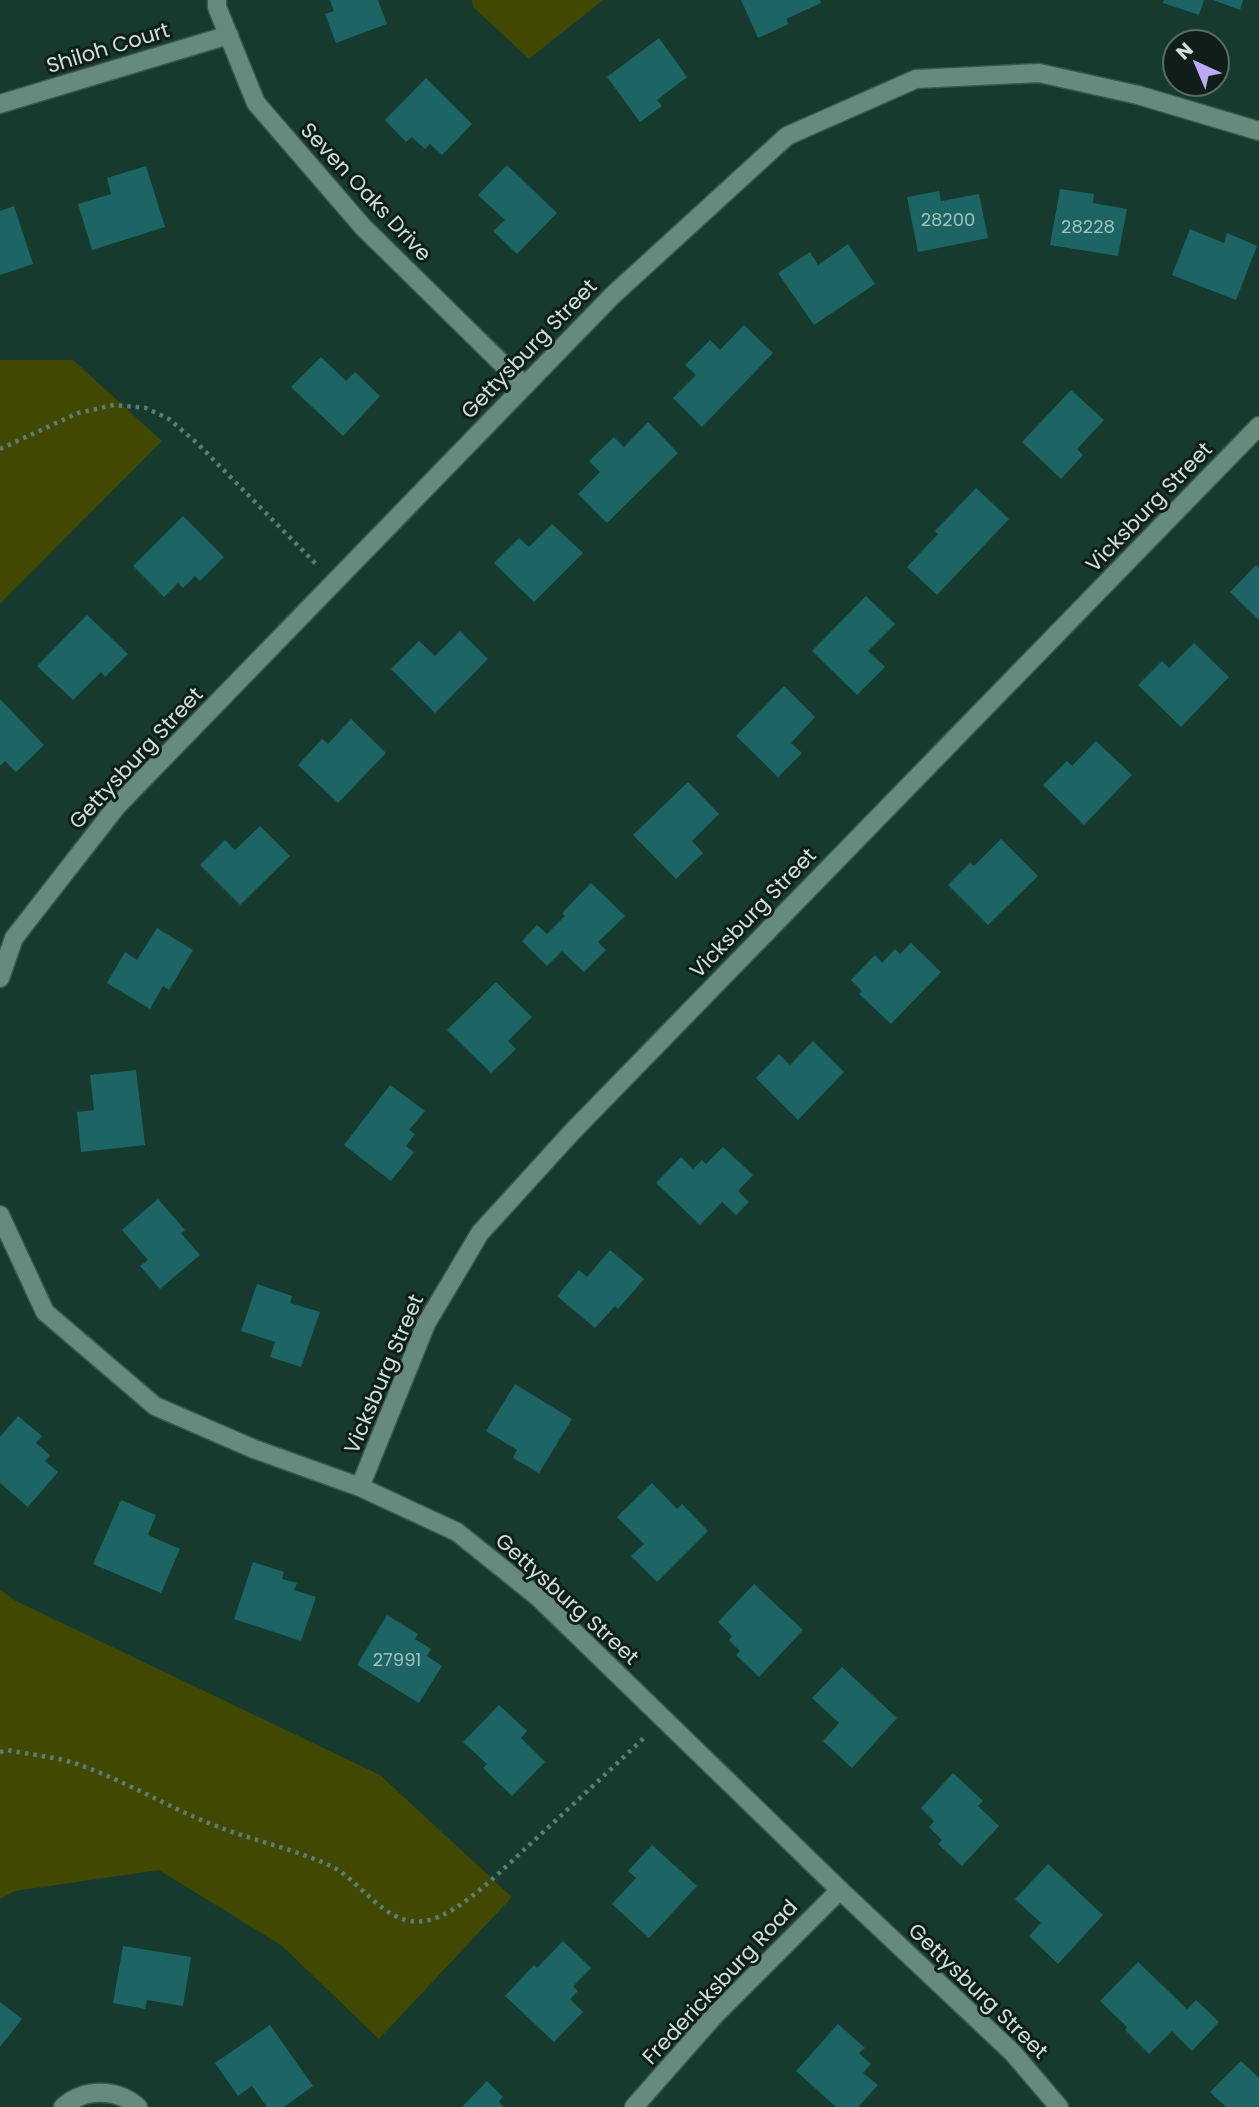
<svg xmlns="http://www.w3.org/2000/svg" width="1259" height="2107" viewBox="0 0 1259 2107" font-family="Poppins,sans-serif">
  <rect width="100%" height="100%" fill="#163a2e"/>
  <g fill="#404802">
    <polygon points="472,0 603,0 529,59 473,7"/>
    <polygon points="0,360 73,360 162,441 0,604"/>
    <polygon points="0,1589 14,1600 380,1775 512,1897 379,2039 281,1945 159,1870 15,1891 0,1899"/>
  </g>
  <g fill="#1c6564">
    <polygon points="330,0 378,0 387,24 336,43 325,14 334,11"/>
    <polygon points="741,0 820,0 821,3 786,19 789,24 758,38"/>
    <polygon points="1164,0 1204,0 1199,15 1163,3"/>
    <polygon points="1213,0 1243,0 1240,10"/>
    <polygon points="659,38 687,77 657,100 662,106 640,122 607,77"/>
    <polygon points="426,78 472,124 442,155 430,144 425,149 412,137 406,142 385,120"/>
    <polygon points="507,165 557,213 517,254 493,231 505,220 478,195"/>
    <polygon points="146,166 165,227 92,250 78,204 111,194 107,178"/>
    <polygon points="1060,189 1094,194 1093,203 1127,209 1118,256 1050,245"/>
    <polygon points="939,191 941,201 979,194 988,238 918,252 907,197"/>
    <polygon points="14,206 33,264 0,275 0,211"/>
    <polygon points="1190,229 1224,243 1227,233 1257,246 1236,300 1172,275"/>
    <polygon points="848,244 875,284 814,325 778,273 810,252 818,265"/>
    <polygon points="744,325 773,353 702,427 673,398 696,375 685,365 710,340 720,350"/>
    <polygon points="321,357 346,381 355,372 380,396 343,436 291,387"/>
    <polygon points="1071,390 1104,420 1077,449 1083,455 1061,479 1022,442"/>
    <polygon points="648,422 678,453 607,523 578,494 600,472 589,461 614,437 624,447"/>
    <polygon points="976,488 1009,519 937,595 907,567 938,534 935,531"/>
    <polygon points="183,516 224,557 200,581 195,576 183,588 178,583 164,597 133,566"/>
    <polygon points="552,524 583,553 534,602 494,563 519,538 529,547"/>
    <polygon points="1256,565 1259,568 1259,620 1230,592"/>
    <polygon points="866,596 895,624 868,651 885,667 857,695 812,651"/>
    <polygon points="87,615 128,654 105,677 101,672 73,700 37,666"/>
    <polygon points="460,631 488,659 435,713 391,669 419,641 435,656"/>
    <polygon points="1194,643 1229,677 1181,727 1138,685 1162,661 1169,668"/>
    <polygon points="784,686 815,717 791,743 802,753 778,777 736,736"/>
    <polygon points="0,699 44,745 16,772 5,761 0,766"/>
    <polygon points="351,719 386,753 338,803 298,765 322,739 328,744"/>
    <polygon points="1096,741 1132,775 1084,825 1043,785 1067,761 1072,766"/>
    <polygon points="688,782 719,814 692,841 703,853 676,879 633,835"/>
    <polygon points="260,826 290,856 240,905 200,865 225,840 235,850"/>
    <polygon points="1001,839 1038,876 988,925 948,885 970,863 974,866"/>
    <polygon points="591,883 625,916 598,942 606,950 584,972 562,951 547,966 522,941 537,925 547,934 565,916 562,913"/>
    <polygon points="157,928 193,950 169,990 163,986 150,1009 107,983 125,952 137,960"/>
    <polygon points="911,943 941,972 891,1024 859,994 862,991 851,980 875,955 882,963 895,949 900,954"/>
    <polygon points="496,982 532,1017 508,1041 516,1049 491,1073 447,1030"/>
    <polygon points="813,1041 844,1072 798,1120 756,1078 779,1054 790,1065"/>
    <polygon points="136,1070 145,1145 81,1152 77,1112 94,1110 90,1075"/>
    <polygon points="390,1085 425,1111 409,1130 415,1134 406,1146 414,1152 391,1181 344,1145"/>
    <polygon points="723,1147 753,1175 738,1191 749,1202 736,1215 722,1202 700,1225 656,1183 681,1157 693,1169 702,1160 706,1164"/>
    <polygon points="158,1199 185,1230 181,1233 200,1255 160,1289 140,1266 148,1260 122,1230"/>
    <polygon points="610,1250 644,1279 618,1309 615,1306 595,1328 557,1296 579,1270 587,1277"/>
    <polygon points="257,1284 292,1296 290,1303 320,1312 301,1367 270,1357 275,1342 241,1331"/>
    <polygon points="515,1384 572,1419 539,1473 513,1458 517,1450 486,1431"/>
    <polygon points="18,1416 42,1436 36,1443 50,1455 45,1461 58,1472 28,1507 0,1483 0,1437"/>
    <polygon points="652,1483 677,1509 682,1504 708,1531 657,1582 631,1556 644,1544 617,1517"/>
    <polygon points="121,1500 156,1515 148,1535 180,1549 161,1593 93,1564"/>
    <polygon points="253,1562 284,1572 282,1579 297,1583 294,1590 316,1597 301,1641 234,1619"/>
    <polygon points="754,1584 803,1630 759,1677 736,1655 740,1651 729,1640 732,1636 718,1622"/>
    <polygon points="387,1615 418,1634 415,1639 431,1649 427,1656 442,1666 419,1703 357,1665"/>
    <polygon points="842,1667 897,1718 852,1768 823,1741 839,1723 812,1698"/>
    <polygon points="499,1705 527,1731 521,1738 545,1762 512,1796 483,1768 487,1764 463,1742"/>
    <polygon points="953,1773 983,1801 978,1806 999,1826 962,1866 938,1844 942,1840 929,1827 934,1821 921,1808"/>
    <polygon points="652,1845 697,1886 649,1938 612,1904 636,1878 628,1871"/>
    <polygon points="1048,1864 1103,1915 1058,1964 1029,1936 1041,1923 1015,1899"/>
    <polygon points="563,1941 591,1968 573,1986 578,1991 570,1999 583,2012 554,2042 505,1996 534,1965 537,1968"/>
    <polygon points="123,1946 191,1957 183,2006 147,2000 145,2009 113,2003"/>
    <polygon points="1138,1962 1187,2009 1196,2000 1219,2022 1192,2051 1172,2031 1149,2054 1125,2030 1127,2027 1100,2001"/>
    <polygon points="0,2002 22,2019 0,2047"/>
    <polygon points="838,2024 865,2048 859,2053 871,2064 863,2073 878,2085 858,2107 836,2107 796,2071"/>
    <polygon points="270,2025 313,2086 284,2107 267,2107 252,2086 238,2096 215,2063"/>
    <polygon points="1241,2061 1259,2078 1259,2107 1226,2107 1210,2092"/>
    <polygon points="487,2081 503,2097 499,2102 504,2107 462,2107"/>
  </g>
  <g fill="none" stroke-linecap="round" stroke-linejoin="round">
    <g stroke="#3a574d" stroke-width="21">
      <g id="street">
        <polyline points="217,0 217,7 256,103 363,227 525,386"/>
        <polyline points="0,104 229,35"/>
        <polyline points="0,978 14,938 117,806 613,295 787,136 916,79 1039,73 1138,95 1259,131"/>
        <polyline points="0,1215 45,1312 155,1406 254,1449 360,1487 457,1532 538,1597 840,1890 1013,2053 1059,2107"/>
        <polyline points="360,1487 426,1324 480,1233 572,1132 1259,426"/>
        <path d="M 63,2107 C 84,2088 117,2088 138,2107"/>
        <polyline points="634,2107 714,2016 840,1890"/>
      </g>
    </g>
    <g stroke="#5e7c71" stroke-width="4.5" stroke-dasharray="3.5 5" stroke-linecap="butt">
      <polyline points="0,449 78,413 114,405 146,408 169,419 197,443 316,564"/>
      <path d="M 0,1752 L 8,1750 C 31,1755 58,1757 80,1765 C 125,1781 166,1806 211,1824 C 250,1840 292,1848 331,1866 C 363,1882 388,1931 429,1920 C 460,1913 502,1870 526,1848 C 566,1811 606,1774 646,1736"/>
    </g>
    <use href="#street" stroke="#668b7c" stroke-width="18"/>
  </g>
  <g text-anchor="middle" stroke-width="6" stroke-linejoin="round" paint-order="stroke">
    <g font-size="18" fill="#a2c2bc">
      <text x="948" y="226">28200</text>
      <text x="1088" y="233">28228</text>
      <text x="397" y="1666">27991</text>
    </g>
    <g font-size="21" fill="#cee1d9" stroke="#0f1e18">
      <text transform="translate(108 48) rotate(-17)" y="7">Shiloh Court</text>
      <text transform="translate(366 192) rotate(47)" y="7">Seven Oaks Drive</text>
      <text transform="translate(529 349) rotate(-46)" y="7">Gettysburg Street</text>
      <text transform="translate(1149 507) rotate(-46)" y="7">Vicksburg Street</text>
      <text transform="translate(136 758) rotate(-47)" y="7">Gettysburg Street</text>
      <text transform="translate(753 913) rotate(-46)" y="7">Vicksburg Street</text>
      <text transform="translate(384 1374) rotate(-67)" y="7">Vicksburg Street</text>
      <text transform="translate(567 1599) rotate(42)" y="7">Gettysburg Street</text>
      <text transform="translate(720 1982) rotate(-47)" y="7">Fredericksburg Road</text>
      <text transform="translate(978 1991) rotate(44)" y="7">Gettysburg Street</text>
    </g>
  </g>
  <g transform="translate(1196 63) rotate(316)"><circle r="33" fill="#0f1e18" stroke="#5b6c65" stroke-width="2"/>
  <path d="M0-5L12 26L0 18L-12 26Z" fill="#bda9f5"/>
  <text y="-10" font-size="19" font-weight="bold" text-anchor="middle" fill="#cee1d9">N</text>
  </g>
</svg>
